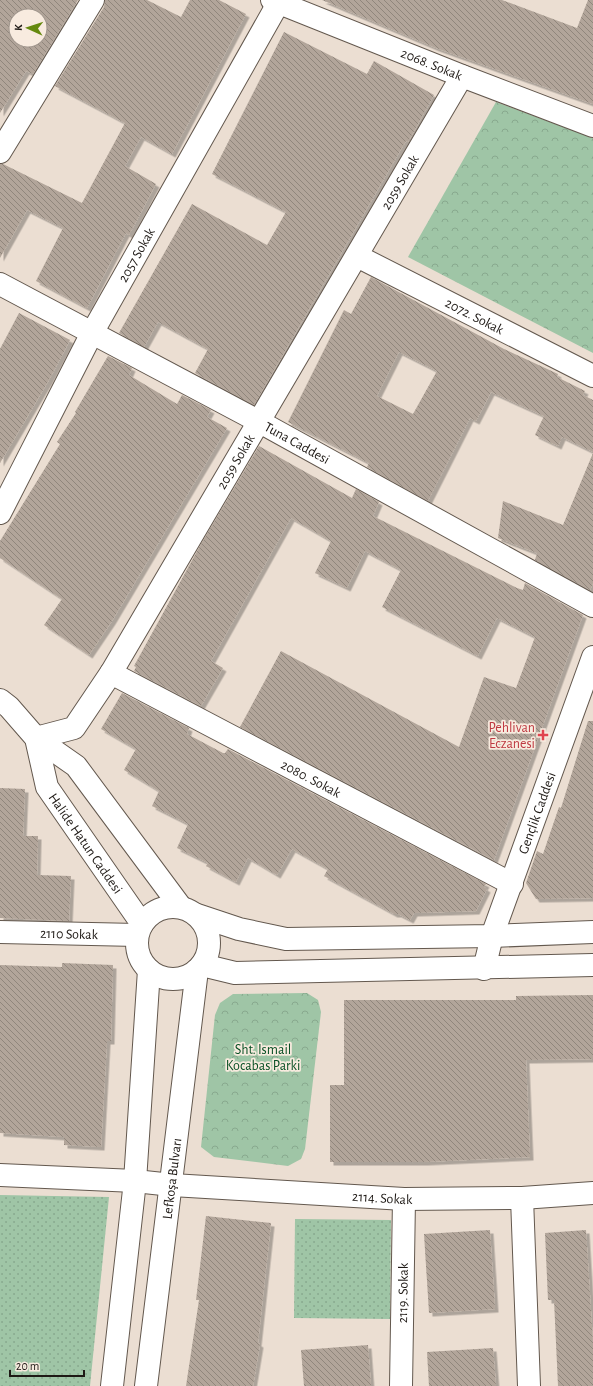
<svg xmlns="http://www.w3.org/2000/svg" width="593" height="1386" viewBox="0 0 593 1386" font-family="'Alegreya Sans',sans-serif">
  <defs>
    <pattern id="grass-dots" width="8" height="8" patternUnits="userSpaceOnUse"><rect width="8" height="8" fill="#9fc5a6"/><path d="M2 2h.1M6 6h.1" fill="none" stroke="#88a98e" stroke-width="1.8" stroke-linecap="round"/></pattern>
    <pattern id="park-crowns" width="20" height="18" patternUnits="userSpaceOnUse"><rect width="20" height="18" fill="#9fc5a6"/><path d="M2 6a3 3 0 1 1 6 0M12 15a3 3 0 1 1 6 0" fill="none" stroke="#88a98e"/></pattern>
    <pattern id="building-back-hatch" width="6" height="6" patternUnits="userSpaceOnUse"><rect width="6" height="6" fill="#b2a59a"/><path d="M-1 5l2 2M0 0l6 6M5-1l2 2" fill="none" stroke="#90867c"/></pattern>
    <filter id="shadow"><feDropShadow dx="3.5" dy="3.5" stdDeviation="0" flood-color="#0004"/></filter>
  </defs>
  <rect width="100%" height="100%" fill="#ebded2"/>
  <g fill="url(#grass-dots)">
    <polygon points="0,1195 109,1197 90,1386 0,1386"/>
    <polygon points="295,1219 391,1220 390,1319 294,1318"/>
  </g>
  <g fill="url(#park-crowns)">
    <polygon points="496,102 593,138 593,353 408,257"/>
    <polygon points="307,993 318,1000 321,1012 305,1149 301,1159 288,1166 214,1157 201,1147 215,1015 220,1003 233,994"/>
  </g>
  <g fill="url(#building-back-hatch)" fill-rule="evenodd" filter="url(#shadow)">
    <path d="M 0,0 L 78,0 L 33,74 L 26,71 L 0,113 ZM 16,16 L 40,16 L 40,40 L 16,40 Z"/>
    <polygon points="105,0 147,0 181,17 190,0 219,0 246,14 172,154 141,137 125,166 156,184 129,235 126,233 87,308 36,281 63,228 27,210 0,258 0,164 3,164 82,203 125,123 55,86 104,7"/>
    <polygon points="322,0 502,0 577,28 588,0 593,0 593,104 436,48"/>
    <polygon points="284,32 367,74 374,61 434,95 408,142 406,141 400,151 254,405 195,373 208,349 158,322 144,347 119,333 192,204 267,245 286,212 212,174"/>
    <path d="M 371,277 L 504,349 L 558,374 L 557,377 L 585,391 L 583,395 L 593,400 L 593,452 L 562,437 L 558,446 L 535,435 L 544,416 L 491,392 L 476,421 L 470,418 L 428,501 L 367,467 L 369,463 L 288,422 L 344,310 L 351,314 ZM 399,352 L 437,371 L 413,414 L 377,396 Z"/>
    <polygon points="19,313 70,340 49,380 0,463 0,349"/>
    <polygon points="108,356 132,368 129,375 177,404 182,395 211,410 207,417 227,428 112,621 89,655 44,625 62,599 0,558 0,541 60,444 57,442 76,413 75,412"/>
    <polygon points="259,446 352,498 356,489 379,502 373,516 517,588 523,590 525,583 583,615 494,860 240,727 281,651 459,747 484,677 516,688 535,637 497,618 478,656 382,607 401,570 365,551 347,588 315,573 331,541 291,518 211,661 223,668 201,706 134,671 136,667 134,666 201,544"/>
    <polygon points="593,453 593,583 590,590 535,560 537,553 498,538 503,501 563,525"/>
    <polygon points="122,693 189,728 187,734 223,753 225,753 228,749 486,884 484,887 487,889 476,911 414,913 410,920 398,914 394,914 324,876 328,869 292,849 277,875 248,858 236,882 206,866 208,863 177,848 188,824 152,806 159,791 124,770 136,749 101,729"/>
    <polygon points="588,721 593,721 593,898 536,899 526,883 537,851 543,854 559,807 561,808"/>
    <polygon points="0,788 25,789 23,836 38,836 37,875 71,876 69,921 0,918"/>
    <polygon points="62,963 113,965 111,1041 107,1041 101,1147 64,1145 64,1137 0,1133 0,965 62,967"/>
    <polygon points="593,995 593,1059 526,1060 530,1157 424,1162 330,1162 330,1085 344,1085 344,1000 516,1000 516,996"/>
    <polygon points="206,1216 271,1223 258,1343 260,1344 253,1386 186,1386 199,1300 196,1300"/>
    <polygon points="490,1230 495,1309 429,1313 424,1234"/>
    <polygon points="586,1230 593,1343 593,1386 558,1386 554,1300 548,1300 545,1233"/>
    <polygon points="368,1345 371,1386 304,1386 301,1350"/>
    <polygon points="493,1348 496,1386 429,1386 427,1352"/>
  </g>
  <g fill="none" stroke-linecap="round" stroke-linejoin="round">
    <g stroke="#63584e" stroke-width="24">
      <g id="street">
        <path id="s1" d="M 272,0 L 462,76 L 593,126"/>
        <path id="s2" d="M 357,256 L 593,376"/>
        <path id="s3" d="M 0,513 L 92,333 L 280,0"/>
        <path id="s4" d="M 111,673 L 512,884"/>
        <path id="s5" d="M 36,738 L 74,728 L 111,673 L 462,76"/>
        <path id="s6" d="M 0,932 L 137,935"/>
        <path id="s7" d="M 0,1175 L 135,1181 L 172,1185 L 404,1199 L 522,1198 L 593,1193"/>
        <polyline points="522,1198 529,1386"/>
        <path id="s8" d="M 401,1386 L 404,1199"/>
      </g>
    </g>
    <g stroke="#63584e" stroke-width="24">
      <g id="secondary">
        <polyline points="0,152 93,0"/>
        <path id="s9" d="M 0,284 L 258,421 L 593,606"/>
        <path id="s10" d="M 0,700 L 9,707 L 36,738 L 47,787 L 142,924"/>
        <polyline points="36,738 76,766 180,906"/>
        <circle cx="173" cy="943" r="36"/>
        <polyline points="197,915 239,929 286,939 492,936 593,932"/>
        <polyline points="202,965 235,973 593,965"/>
        <path id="s11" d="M 484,969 L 492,936 L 593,657"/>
        <polyline points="112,1386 135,1181 149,970"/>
        <path id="s12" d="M 146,1386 L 197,970"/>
      </g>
    </g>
    <use href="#street" stroke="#fff" stroke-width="22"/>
    <use href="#secondary" stroke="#fff" stroke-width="22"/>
  </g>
  <path fill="#e0444e" stroke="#f8ebdf" stroke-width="1.5" d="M541 729h4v4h4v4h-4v4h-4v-4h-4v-4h4z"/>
  <g text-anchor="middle" stroke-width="3.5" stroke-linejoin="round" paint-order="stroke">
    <g font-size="14" fill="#1e1915" stroke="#f8ebdf">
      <text dy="5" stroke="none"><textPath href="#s1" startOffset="172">2068. Sokak</textPath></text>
      <text dy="5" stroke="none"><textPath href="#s5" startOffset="675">2059 Sokak</textPath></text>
      <text dy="5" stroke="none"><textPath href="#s3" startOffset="292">2057 Sokak</textPath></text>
      <text dy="5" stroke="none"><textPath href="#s2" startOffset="132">2072. Sokak</textPath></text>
      <text dy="5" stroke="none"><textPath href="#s9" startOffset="337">Tuna Caddesi</textPath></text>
      <text dy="5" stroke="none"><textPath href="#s5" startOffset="351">2059 Sokak</textPath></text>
      <text dy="5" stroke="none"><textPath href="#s4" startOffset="226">2080. Sokak</textPath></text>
      <text dy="5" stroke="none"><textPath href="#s11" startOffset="165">Gençlik Caddesi</textPath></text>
      <text dy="5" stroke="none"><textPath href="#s10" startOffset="171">Halide Hatun Caddesi</textPath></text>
      <text dy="5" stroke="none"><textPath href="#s6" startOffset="69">2110 Sokak</textPath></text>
      <text dy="5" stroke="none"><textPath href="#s12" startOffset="209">Lefkoşa Bulvarı</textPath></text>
      <text dy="5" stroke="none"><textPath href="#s7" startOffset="383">2114. Sokak</textPath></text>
      <text dy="5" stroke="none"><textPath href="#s8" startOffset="93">2119. Sokak</textPath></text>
    </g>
    <g font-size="14" fill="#be3a42" stroke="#f8ebdf" text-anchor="end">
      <text x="535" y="732">Pehlivan<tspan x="535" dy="16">Eczanesi</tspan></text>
    </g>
    <g font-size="14" fill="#064f23" stroke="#f8ebdf">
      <text x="263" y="1054">Sht. Ismail<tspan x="263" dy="16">Kocabas Parki</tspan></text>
    </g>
  </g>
  <g transform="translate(28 28) rotate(273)"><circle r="19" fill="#f8ebdf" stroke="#a1978e"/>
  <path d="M0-3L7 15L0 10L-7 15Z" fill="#65890e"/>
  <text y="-6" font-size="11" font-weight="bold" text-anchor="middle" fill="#1e1915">K</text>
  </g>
  <path d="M10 1370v6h74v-6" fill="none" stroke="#1e1915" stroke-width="2"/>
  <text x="16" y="1370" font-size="12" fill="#1e1915" stroke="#f8ebdf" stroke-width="3" paint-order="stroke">20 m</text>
</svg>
